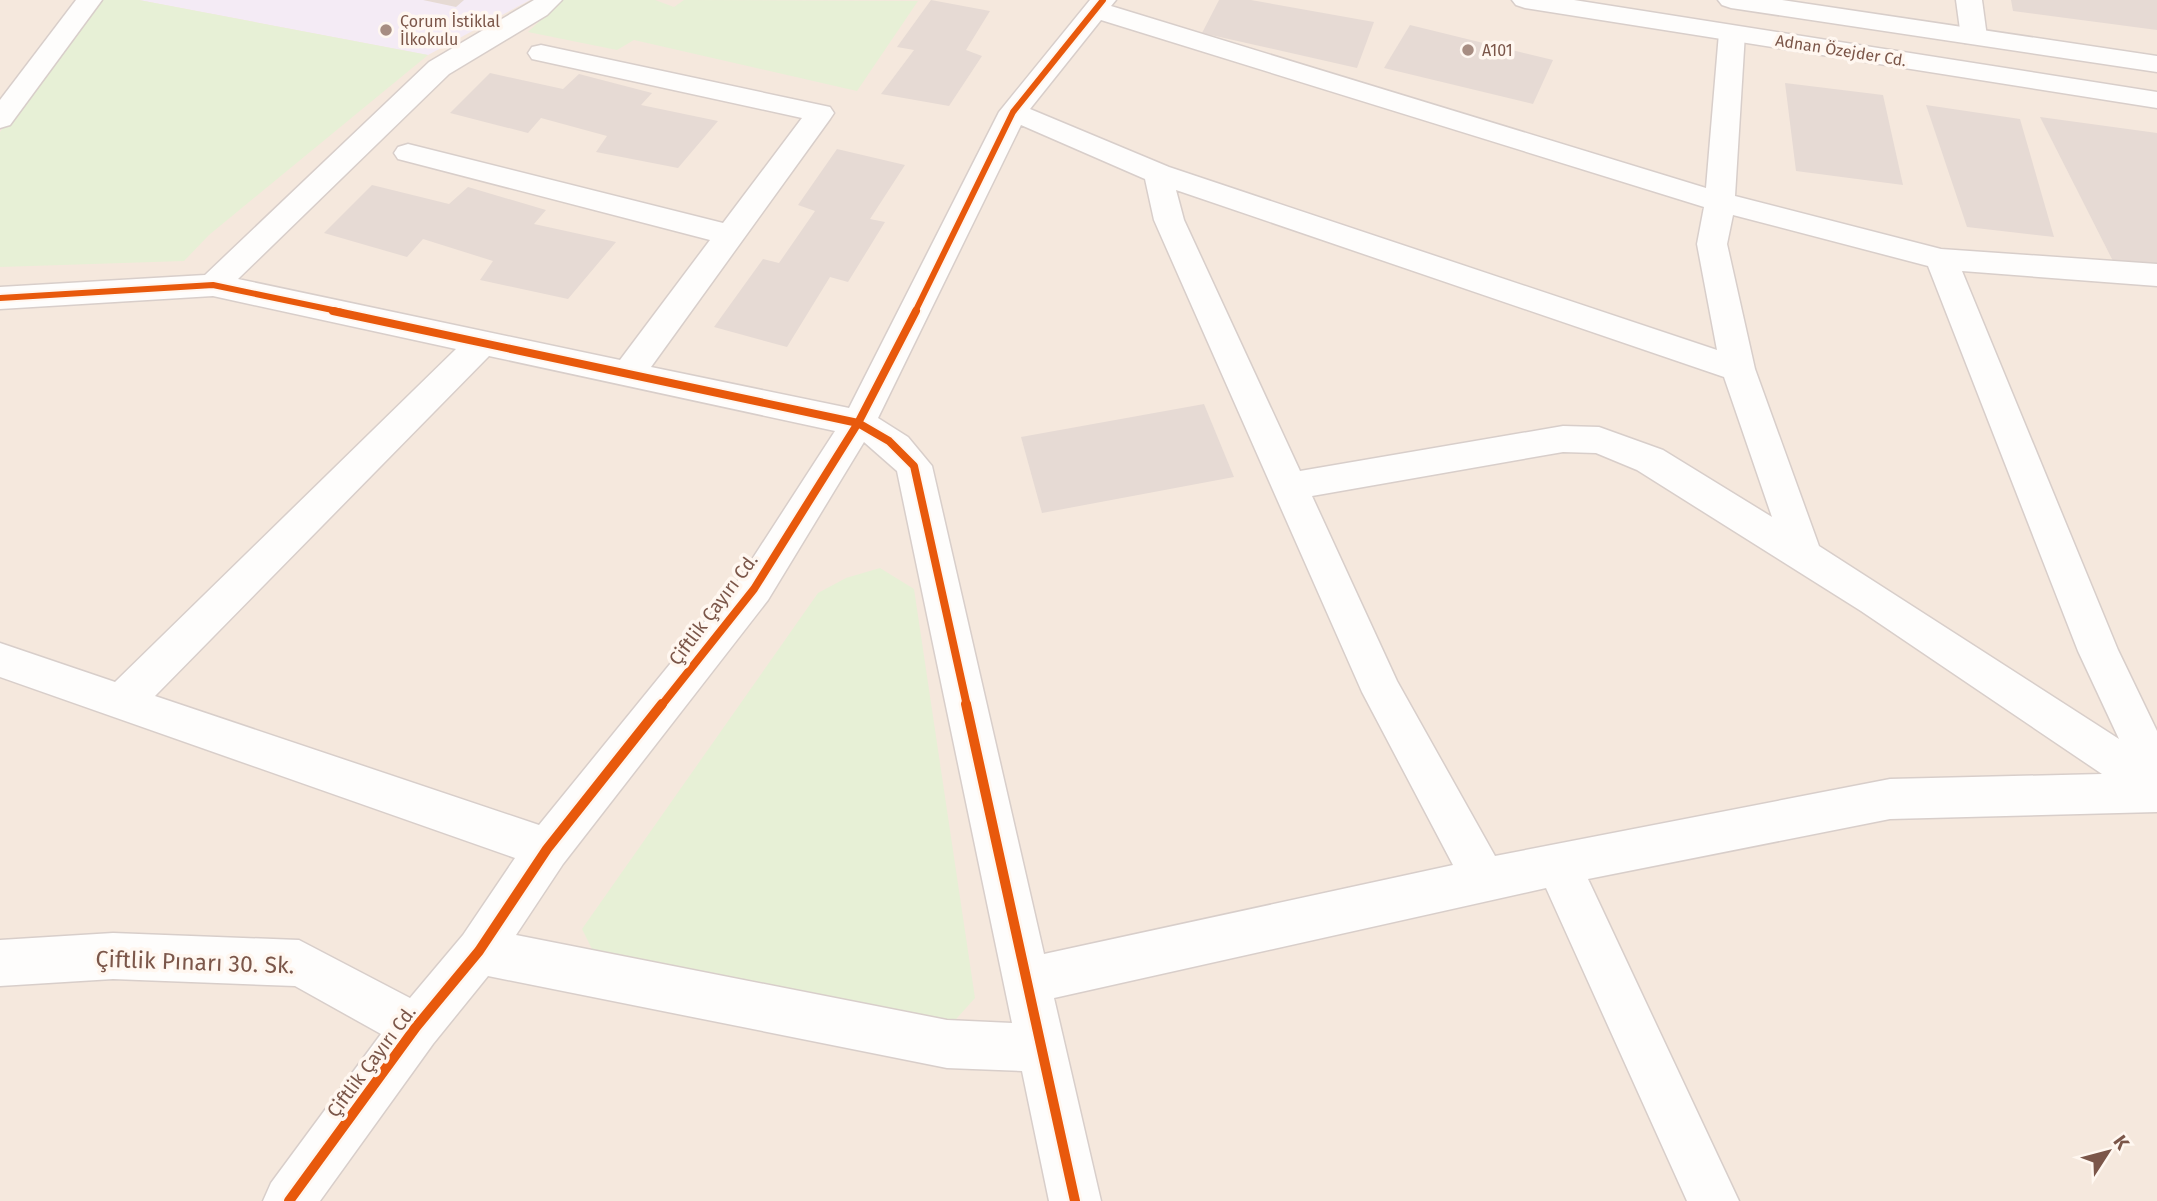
<svg xmlns="http://www.w3.org/2000/svg" width="2157" height="1201" viewBox="0 0 2157 1201" font-family="'Fira Sans',sans-serif">
  <rect width="100%" height="100%" fill="#f9f3ed"/>
  <rect fill="#f5e8dd" x="0" y="0" width="2157" height="1201"/>
  <polygon fill="#f4ebf5" points="139,0 530,0 428,55"/>
  <g fill="#e7f0d6">
    <polygon points="98,0 139,0 428,55 209,235 184,261 0,267 0,132"/>
    <polygon points="562,0 655,0 674,7 684,0 918,1 857,91 634,40 617,50 528,32"/>
    <polygon points="880,568 914,589 975,998 949,1027 600,965 582,929 818,593 846,578"/>
  </g>
  <g fill="#e6dad4">
    <polygon points="423,0 464,0 456,7"/>
    <polygon points="931,0 990,11 966,50 982,56 949,106 881,94 914,50 897,47"/>
    <polygon points="1219,0 1251,0 1374,22 1357,68 1202,33"/>
    <polygon points="2011,0 2157,0 2157,30 2013,11"/>
    <polygon points="1410,25 1553,60 1533,104 1384,68"/>
    <polygon points="490,73 563,89 579,74 652,93 641,105 718,121 678,168 596,152 607,136 541,118 528,133 450,113"/>
    <polygon points="1785,83 1883,95 1903,185 1796,171"/>
    <polygon points="1926,105 2020,119 2054,237 1967,227"/>
    <polygon points="2040,117 2157,133 2157,267 2114,263"/>
    <polygon points="837,149 905,165 870,219 885,222 848,282 830,277 787,347 714,327 763,259 779,263 815,211 798,205"/>
    <polygon points="372,185 449,204 468,187 546,210 534,224 616,242 568,299 480,280 493,261 423,239 407,257 324,233"/>
    <polygon points="1204,404 1234,477 1042,513 1021,437"/>
  </g>
  <g fill="none" stroke-linecap="round" stroke-linejoin="round">
    <g stroke="#d8ceca" stroke-width="3">
      <g id="minor">
        <polygon points="76,0 102,0 10,125 0,128 0,100"/>
        <path d="M 534,0 L 562,0 L 547,15 L 449,74 L 238,279 L 620,360 L 710,240 L 398,159 L 394,153 L 398,147 L 408,144 L 723,223 L 802,118 L 532,59 L 528,53 L 532,47 L 541,45 L 830,107 L 834,113 L 830,119 L 651,367 L 849,408 L 999,112 L 1090,0 L 1116,0 L 1111,6 L 1706,188 L 1719,33 L 1723,27 L 1741,27 L 1745,33 L 1735,196 L 1941,249 L 2157,264 L 2157,286 L 1962,271 L 2118,650 L 2157,731 L 2157,812 L 1890,819 L 1588,879 L 1739,1201 L 1687,1201 L 1546,888 L 1054,998 L 1101,1201 L 1049,1201 L 1022,1071 L 947,1068 L 488,976 L 433,1044 L 320,1201 L 263,1201 L 271,1183 L 381,1034 L 295,986 L 113,979 L 0,986 L 0,940 L 113,933 L 299,940 L 410,998 L 463,935 L 515,858 L 0,677 L 0,643 L 115,682 L 456,349 L 213,296 L 0,309 L 0,287 L 205,275 L 429,62 ZM 1101,20 L 1704,207 L 1697,244 L 1717,350 L 1169,167 L 1030,109 ZM 1021,125 L 1145,179 L 1154,220 L 1362,692 L 1453,865 L 1044,954 L 932,466 L 908,437 L 878,418 ZM 1176,190 L 1724,377 L 1772,517 L 1663,450 L 1599,427 L 1563,426 L 1300,471 L 1184,220 ZM 1733,215 L 1928,266 L 2078,651 L 2119,739 L 1819,546 L 1755,369 L 1727,244 ZM 489,356 L 835,431 L 740,578 L 539,825 L 155,696 ZM 864,442 L 897,471 L 1012,1023 L 947,1020 L 516,935 L 563,864 L 768,600 ZM 1563,452 L 1596,453 L 1637,470 L 1861,611 L 2102,774 L 1890,779 L 1495,856 L 1397,681 L 1312,496 Z"/>
        <polygon points="1956,0 1982,0 1987,37 1983,43 1965,43 1961,37"/>
      </g>
    </g>
    <g stroke="#d8ceca" stroke-width="3">
      <g id="tertiary">
        <polygon points="1512,0 1574,0 2157,92 2157,108 1525,8 1516,5"/>
        <polygon points="1718,0 1782,0 2157,56 2157,72 1731,8 1722,5"/>
      </g>
    </g>
    <use href="#minor" fill="#fefdfc" fill-rule="evenodd"/>
    <use href="#tertiary" fill="#fefdfc" fill-rule="evenodd"/>
    <g stroke="#fff7f0" stroke-width="10">
      <g id="cycleway-far2">
        <polyline points="0,298 213,285 342,312"/>
        <polyline points="915,312 1013,112 1103,0"/>
      </g>
    </g>
    <g stroke="#fff7f0" stroke-width="12">
      <g id="cycleway-far1">
        <polyline points="333,311 858,423 889,441 914,466 967,706"/>
        <polyline points="661,706 754,589 858,423 916,311"/>
      </g>
    </g>
    <g stroke="#fff7f0" stroke-width="15">
      <g id="cycleway">
        <polyline points="966,704 1075,1201"/>
        <polyline points="289,1201 416,1027 479,951 547,849 662,704"/>
      </g>
    </g>
    <use href="#cycleway-far2" stroke="#e8590c" stroke-width="6"/>
    <use href="#cycleway-far1" stroke="#e8590c" stroke-width="8"/>
    <use href="#cycleway" stroke="#e8590c" stroke-width="10"/>
  </g>
  <g fill="#a78d82" stroke="#fff7f0" stroke-width="2.5">
    <circle cx="386" cy="30" r="7"/>
    <circle cx="1468" cy="50" r="7"/>
  </g>
  <g text-anchor="middle" stroke-width="7" stroke-linejoin="round" paint-order="stroke">
    <g font-size="16" fill="#7b5649" stroke="#fff7f0" text-anchor="start">
      <text x="400" y="27">Çorum İstiklal<tspan x="400" dy="18">İlkokulu</tspan></text>
      <text x="1482" y="56">A101</text>
    </g>
    <g font-size="16" fill="#7b5649" stroke="#fff7f0">
      <text transform="translate(1841 50) rotate(9)" y="6">Adnan Özejder Cd.</text>
    </g>
    <g font-size="19" fill="#7b5649" stroke="#fff7f0">
      <text transform="translate(713 609) rotate(-53)" y="7">Çiftlik Çayırı Cd.</text>
      <text transform="translate(371 1061) rotate(-53)" y="7">Çiftlik Çayırı Cd.</text>
    </g>
    <g font-size="23" fill="#7b5649" stroke="#fff7f0">
      <text transform="translate(195 962) rotate(2)" y="8">Çiftlik Pınarı 30. Sk.</text>
    </g>
  </g>
  <g transform="translate(2108 1152) rotate(54)" stroke="#fff7f0" stroke-width="5" paint-order="stroke">
  <path d="M0-5L12 26L0 18L-12 26Z" fill="#7b5649"/>
  <text y="-10" font-size="19" font-weight="bold" text-anchor="middle" fill="#7b5649">K</text>
  </g>
</svg>
